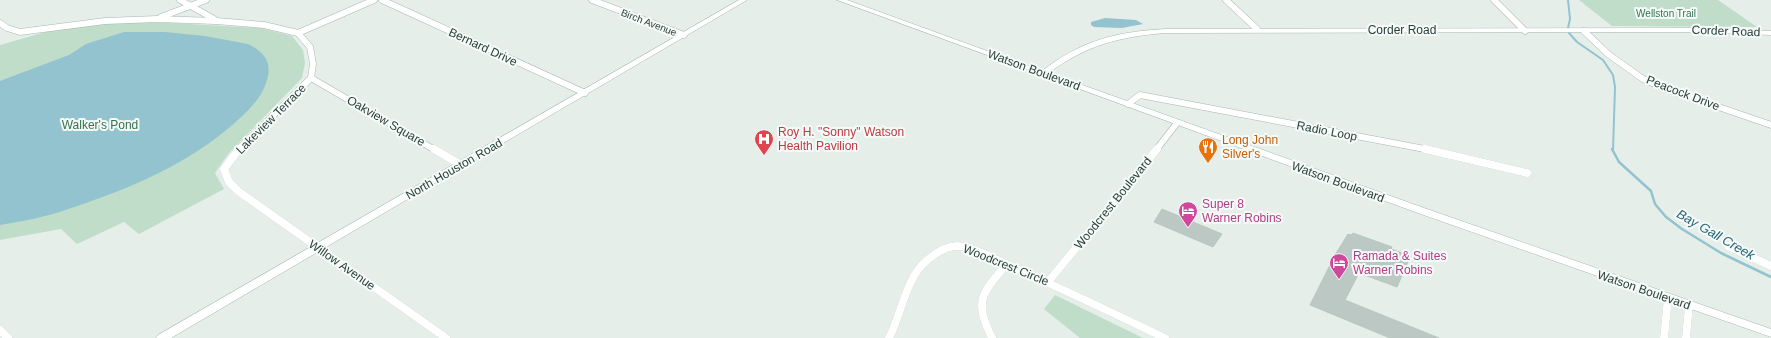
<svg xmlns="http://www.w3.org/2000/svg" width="1771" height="338" viewBox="0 0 1771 338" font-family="Helvetica,sans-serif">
  <rect width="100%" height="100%" fill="#e6eeea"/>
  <g fill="#c0ddc9">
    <polygon points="1579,0 1718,0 1757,27 1612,26"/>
    <polygon points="153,22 261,28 292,36 303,50 305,63 302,78 229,153 215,173 224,189 139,234 124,222 77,244 61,229 0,240 0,45 49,31 103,24"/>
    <polygon points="1055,295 1143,338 1080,338 1044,309"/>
  </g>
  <g fill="#92c3ce">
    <polygon points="1105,18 1136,20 1143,24 1122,28 1094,27 1091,25 1091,22"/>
    <path d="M 124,32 L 165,32 L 205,36 L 248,44 C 266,53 273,64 266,83 C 260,101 245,114 230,127 C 187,163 136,186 83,204 C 70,208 58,213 45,216 C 30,220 15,222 0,225 L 0,81 L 69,55 L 86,44 Z"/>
  </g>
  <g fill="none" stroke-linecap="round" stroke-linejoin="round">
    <polyline stroke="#92c3ce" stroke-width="2" points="1568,0 1570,19 1568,28 1569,33 1577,42 1603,60 1613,75 1615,87 1613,150"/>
    <polyline stroke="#92c3ce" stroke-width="2.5" points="1612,149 1619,162 1651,191 1655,204 1666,217 1682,229 1721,253 1771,277"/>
  </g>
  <g fill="#bbc8c3" stroke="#b8c7c1">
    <polygon points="1162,209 1222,234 1213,247 1154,222"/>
    <polygon points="1353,233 1392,247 1391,249 1402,253 1399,259 1408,262 1397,287 1359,273 1345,300 1439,338 1390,338 1310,305 1335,255 1348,234 1351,235"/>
  </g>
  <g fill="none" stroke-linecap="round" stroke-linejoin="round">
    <g stroke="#a9b6b1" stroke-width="7">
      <g id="street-far1">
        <polyline points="180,0 214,19"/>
        <polyline points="382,0 585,93"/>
        <polyline points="592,0 684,35"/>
        <polyline points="1226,0 1257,29"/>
        <polyline points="1494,0 1525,31"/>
        <polyline points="161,17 206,0"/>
        <polyline points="0,23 7,28 20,32 105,21 157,19 216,21 264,25 298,33 310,47 313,64 311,78 238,150"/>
        <polyline points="1584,31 1608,54 1643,79 1666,89 1771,125"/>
        <polyline points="298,33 374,0"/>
        <polyline points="311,78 435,150"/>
        <polyline points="1128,104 1140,95 1430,150"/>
        <polyline points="1156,150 1177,123"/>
      </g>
    </g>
    <g stroke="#a9b6b1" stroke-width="8">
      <g id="street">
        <polyline points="239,149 224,169 229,182 238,191 446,338"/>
        <polyline points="434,149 461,165"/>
        <polyline points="1425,149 1527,173"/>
        <polyline points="1728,246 1771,266"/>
        <polyline points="1048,282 1157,149"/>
        <polyline points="0,330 8,338"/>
        <path d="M 889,338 C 901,315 906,279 925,262 C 934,254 945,246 957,246 C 974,247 992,258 1008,265 C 1061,288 1113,313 1165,338"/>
        <path d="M 992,338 C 974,301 981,294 1006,265"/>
        <polyline points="1664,338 1668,298"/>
        <polyline points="1686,338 1689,305"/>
      </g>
    </g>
    <g stroke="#a5b9b2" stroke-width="1">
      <g id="secondary">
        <polygon points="739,0 747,0 171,338 156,338 158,335"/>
        <path d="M 837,0 L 847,0 L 1042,71 C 1082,40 1116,32 1165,29 L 1693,28 L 1771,31 L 1771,35 L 1693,32 L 1165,33 C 1119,37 1086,45 1049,73 L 1424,208 L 1771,329 L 1771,337 L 1418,213 Z"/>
      </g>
    </g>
    <use href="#street-far1" stroke="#fff" stroke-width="6"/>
    <use href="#street" stroke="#fff" stroke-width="8"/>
    <use href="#secondary" fill="#fff" fill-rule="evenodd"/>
  </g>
  <defs>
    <g id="hospital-pin" transform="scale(1)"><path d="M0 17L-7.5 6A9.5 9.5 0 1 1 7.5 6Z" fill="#e0444e" stroke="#f6faf8"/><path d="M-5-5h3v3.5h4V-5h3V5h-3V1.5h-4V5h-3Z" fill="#fff"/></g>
    <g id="restaurant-pin" transform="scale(1)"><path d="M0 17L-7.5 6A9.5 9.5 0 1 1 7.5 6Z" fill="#e8710a" stroke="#f6faf8"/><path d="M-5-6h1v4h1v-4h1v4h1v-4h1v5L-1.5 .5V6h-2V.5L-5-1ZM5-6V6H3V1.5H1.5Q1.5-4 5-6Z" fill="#fff"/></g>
    <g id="hotel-pin" transform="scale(1)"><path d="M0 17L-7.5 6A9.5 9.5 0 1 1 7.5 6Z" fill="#d1479c" stroke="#f6faf8"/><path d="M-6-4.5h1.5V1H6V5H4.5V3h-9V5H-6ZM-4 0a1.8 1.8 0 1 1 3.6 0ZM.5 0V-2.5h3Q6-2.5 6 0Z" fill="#fff"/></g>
  </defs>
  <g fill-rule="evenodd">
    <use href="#hospital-pin" x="764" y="139"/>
    <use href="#restaurant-pin" x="1208" y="147"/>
    <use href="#hotel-pin" x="1188" y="211"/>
    <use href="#hotel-pin" x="1339" y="263"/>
  </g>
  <g text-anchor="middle" stroke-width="4" stroke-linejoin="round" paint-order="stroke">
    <g font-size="10" fill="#32734d" stroke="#f6faf8">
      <text x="1666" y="17">Wellston Trail</text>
    </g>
    <g font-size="10" fill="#263f39" stroke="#f6faf8">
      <text transform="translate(649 22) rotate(21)" y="4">Birch Avenue</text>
    </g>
    <g font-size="12" fill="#263f39" stroke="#f6faf8">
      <text x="1402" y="34">Corder Road</text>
      <text transform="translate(1726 31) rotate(2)" y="4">Corder Road</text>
      <text transform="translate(483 47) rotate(25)" y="4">Bernard Drive</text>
      <text transform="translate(1034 70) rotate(20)" y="4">Watson Boulevard</text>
      <text transform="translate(1683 93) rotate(21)" y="4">Peacock Drive</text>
      <text transform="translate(271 119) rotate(-45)" y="4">Lakeview Terrace</text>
      <text transform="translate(386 121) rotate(30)" y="4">Oakview Square</text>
      <text transform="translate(1327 131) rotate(11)" y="4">Radio Loop</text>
      <text transform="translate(454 169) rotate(-30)" y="4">North Houston Road</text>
      <text transform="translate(1338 182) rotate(20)" y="4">Watson Boulevard</text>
      <text transform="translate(1113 203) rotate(-51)" y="4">Woodcrest Boulevard</text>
      <text transform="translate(342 265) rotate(35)" y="4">Willow Avenue</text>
      <text transform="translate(1006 265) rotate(22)" y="4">Woodcrest Circle</text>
      <text transform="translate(1644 290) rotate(19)" y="4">Watson Boulevard</text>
    </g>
    <g font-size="12" fill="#32734d" stroke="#f6faf8">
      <text x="100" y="129">Walker's Pond</text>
    </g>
    <g font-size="12" fill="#be3a42" stroke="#f6faf8" text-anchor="start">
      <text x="778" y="136">Roy H. "Sonny" Watson<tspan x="778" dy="14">Health Pavilion</tspan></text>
    </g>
    <g font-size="12" fill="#c56008" stroke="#f6faf8" text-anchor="start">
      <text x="1222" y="144">Long John<tspan x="1222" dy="14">Silver's</tspan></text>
    </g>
    <g font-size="12" fill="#b23c85" stroke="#f6faf8" text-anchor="start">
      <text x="1202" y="208">Super 8<tspan x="1202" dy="14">Warner Robins</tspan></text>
      <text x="1353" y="260">Ramada &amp; Suites<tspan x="1353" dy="14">Warner Robins</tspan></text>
    </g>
    <g font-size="13" font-style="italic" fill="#236677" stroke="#f6faf8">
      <text transform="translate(1716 234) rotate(30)" y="5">Bay Gall Creek</text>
    </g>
  </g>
</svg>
